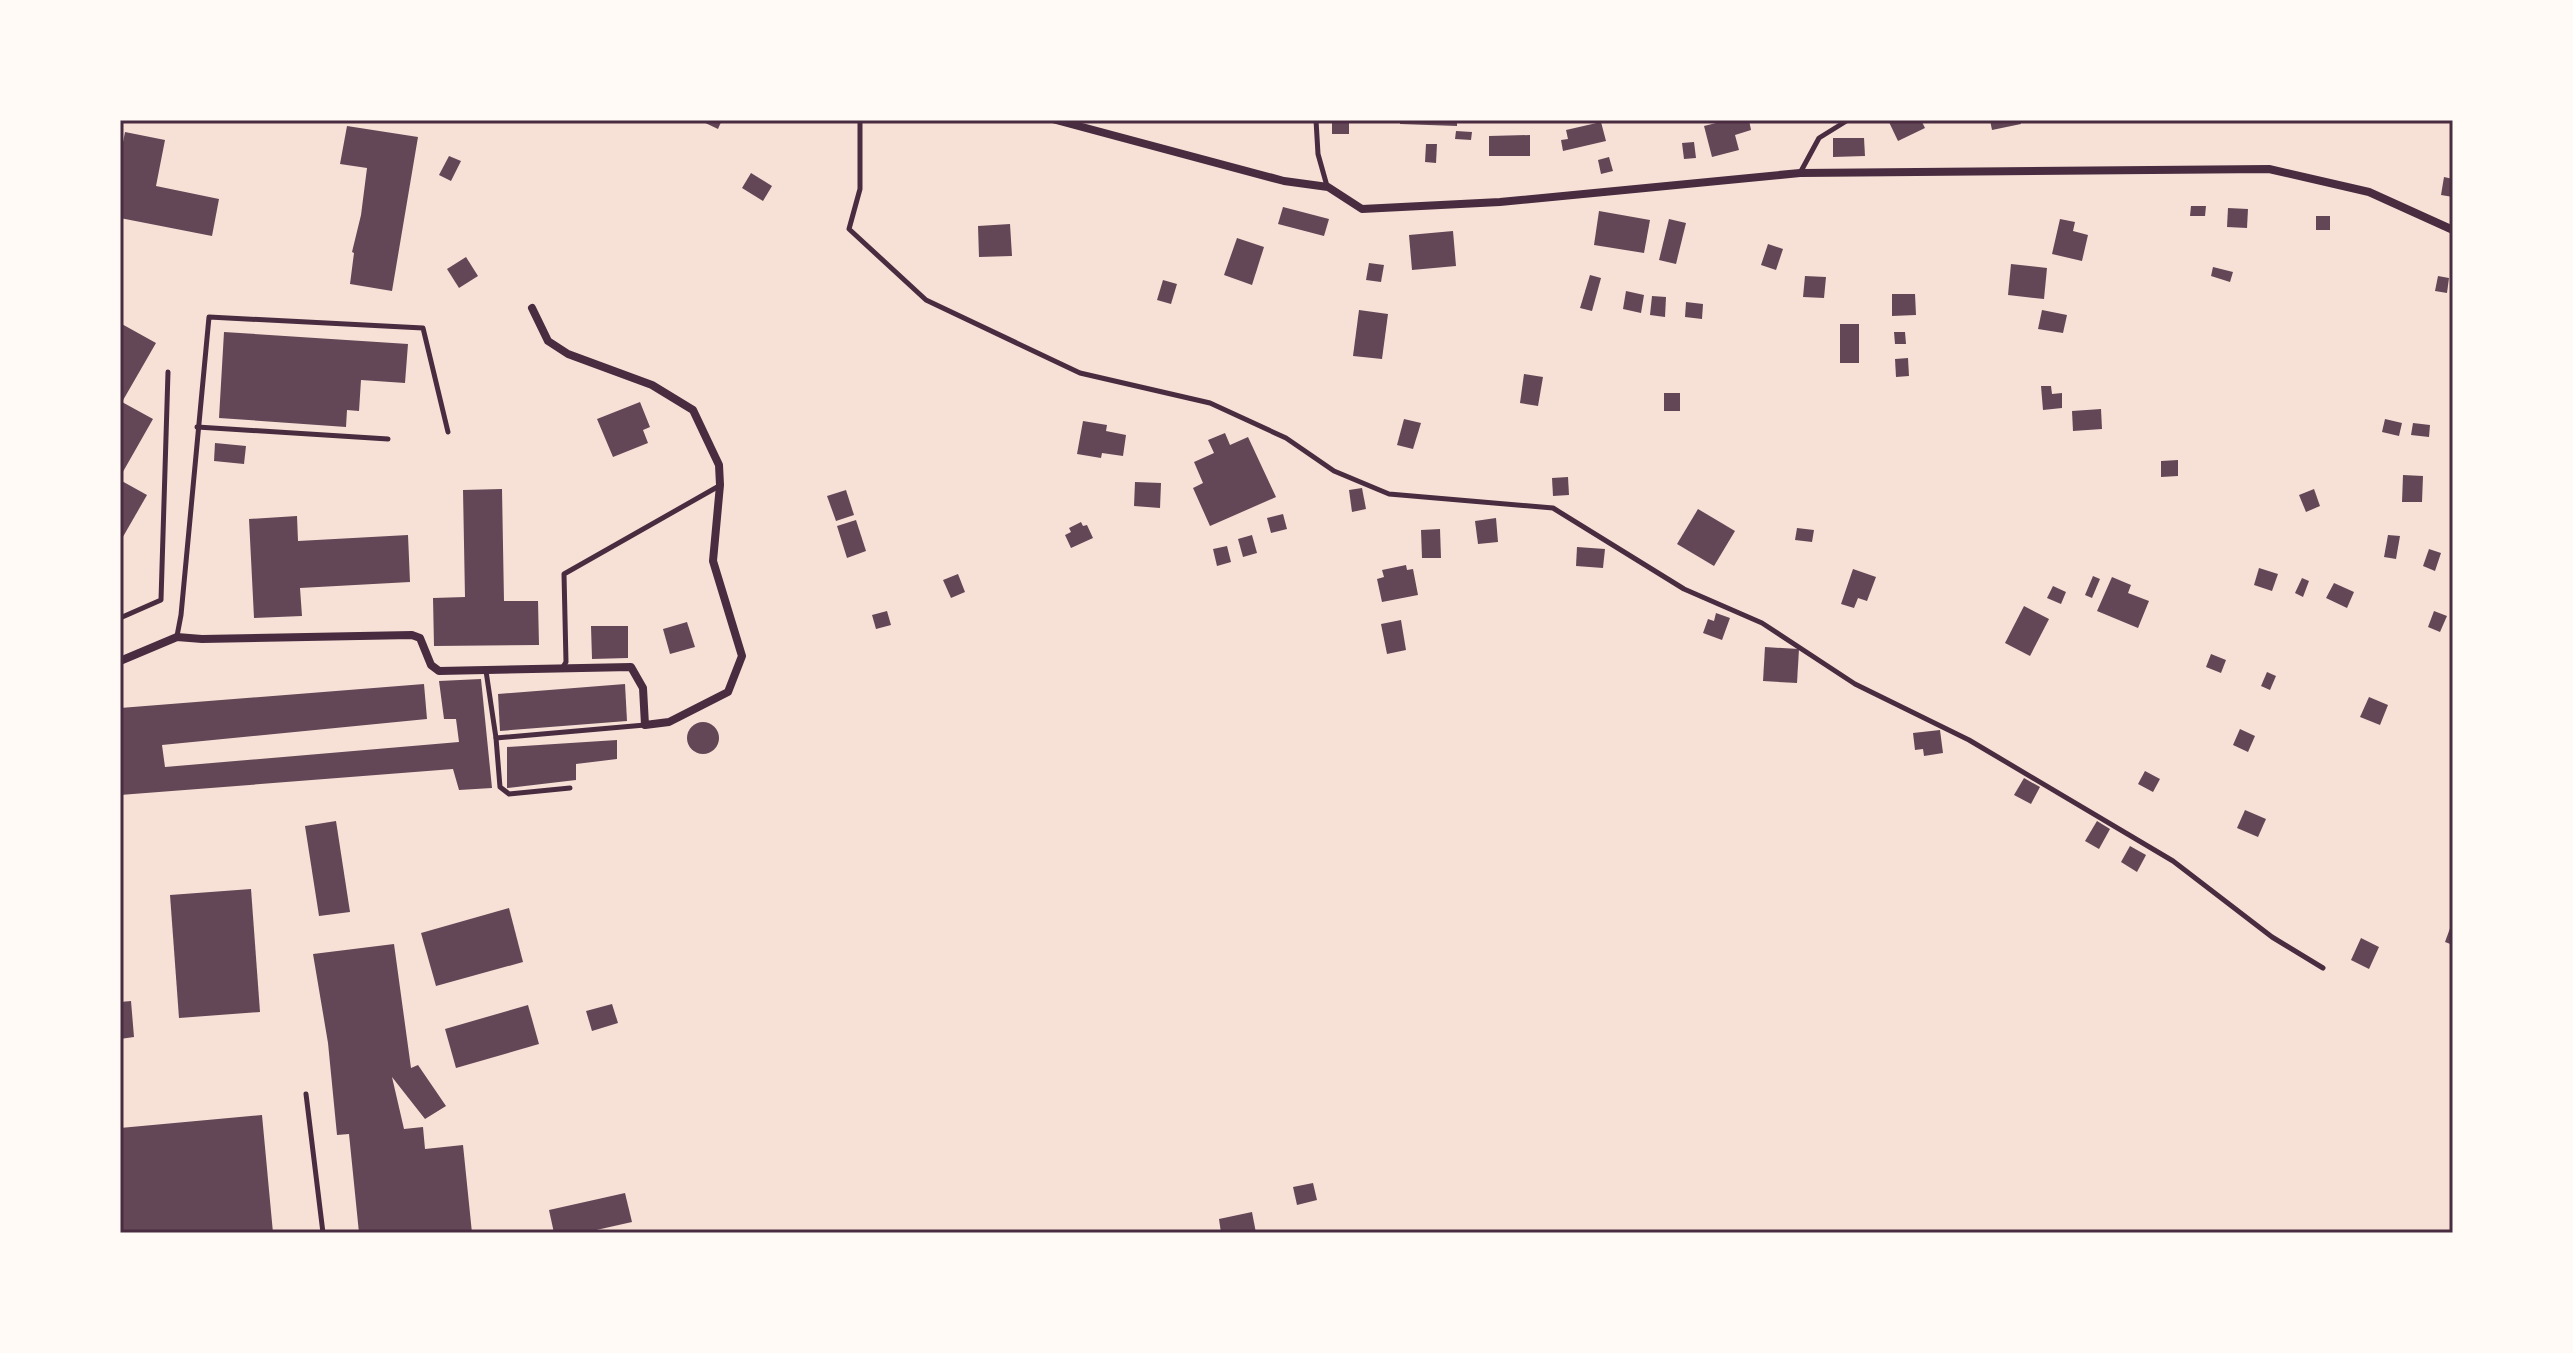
<svg xmlns="http://www.w3.org/2000/svg" width="2573" height="1353" viewBox="0 0 2573 1353" font-family="Spectral,serif">
  <rect width="100%" height="100%" fill="#f7e1d7"/>
  <g fill="#644757">
    <polygon points="699,120 722,120 718,129"/>
    <rect x="1332" y="120" width="17" height="14"/>
    <polygon points="1400,120 1457,120 1457,126 1400,124"/>
    <polygon points="1728,120 1749,120 1751,130 1735,135 1739,150 1712,157 1704,126"/>
    <polygon points="1888,120 1921,120 1925,128 1898,141"/>
    <polygon points="1990,120 2020,120 2021,124 1992,130"/>
    <polygon points="1601,122 1606,141 1563,151 1561,140 1568,139 1566,130"/>
    <polygon points="347,126 418,137 392,291 350,284 354,253 352,252 361,215 367,168 340,164"/>
    <polygon points="1456,131 1472,132 1471,140 1455,139"/>
    <polygon points="125,132 165,140 156,186 219,199 212,236 120,218 120,158"/>
    <polygon points="1530,135 1530,156 1489,156 1489,136"/>
    <polygon points="1833,138 1864,138 1865,156 1833,157"/>
    <polygon points="1694,142 1696,158 1684,159 1682,143"/>
    <polygon points="1426,144 1437,144 1436,163 1425,162"/>
    <polygon points="449,156 461,161 451,181 439,175"/>
    <polygon points="1609,157 1613,171 1601,174 1598,160"/>
    <polygon points="751,173 772,186 763,201 742,188"/>
    <polygon points="2444,177 2453,179 2453,197 2441,195"/>
    <polygon points="2191,206 2206,206 2205,216 2190,216"/>
    <polygon points="1283,207 1329,219 1324,236 1278,224"/>
    <polygon points="2228,208 2248,209 2247,228 2227,227"/>
    <polygon points="1599,211 1650,220 1644,253 1594,245"/>
    <rect x="2316" y="216" width="14" height="14"/>
    <polygon points="1669,219 1686,223 1676,264 1659,260"/>
    <polygon points="2060,219 2075,222 2073,231 2088,235 2082,261 2052,254"/>
    <polygon points="1010,224 1012,256 979,257 978,226"/>
    <polygon points="1453,231 1456,266 1412,270 1409,235"/>
    <polygon points="1237,238 1264,247 1252,285 1224,275"/>
    <polygon points="1768,244 1783,249 1776,270 1761,265"/>
    <polygon points="466,257 478,276 459,288 447,269"/>
    <polygon points="1369,263 1384,265 1381,282 1366,280"/>
    <polygon points="2011,264 2047,268 2044,299 2008,295"/>
    <polygon points="2213,267 2233,272 2230,282 2211,276"/>
    <polygon points="1590,275 1601,278 1592,311 1580,308"/>
    <polygon points="1805,276 1826,277 1824,298 1803,297"/>
    <polygon points="2438,276 2449,278 2447,293 2435,291"/>
    <polygon points="1163,280 1177,284 1171,304 1157,300"/>
    <polygon points="1626,291 1644,295 1641,313 1623,309"/>
    <polygon points="1892,294 1915,294 1916,315 1892,316"/>
    <polygon points="1652,296 1666,297 1665,317 1650,315"/>
    <polygon points="1686,302 1703,304 1702,319 1685,317"/>
    <polygon points="1359,310 1388,314 1382,359 1353,356"/>
    <polygon points="2042,310 2067,315 2063,333 2038,329"/>
    <polygon points="120,323 156,343 122,402 153,419 120,477"/>
    <rect x="1840" y="324" width="19" height="39"/>
    <polygon points="224,332 408,344 405,383 361,380 359,411 347,410 346,427 219,418"/>
    <polygon points="1894,332 1905,332 1906,344 1895,344"/>
    <polygon points="1908,358 1909,376 1896,377 1895,359"/>
    <polygon points="1524,374 1543,377 1538,406 1520,403"/>
    <polygon points="2041,386 2051,386 2052,394 2062,393 2062,408 2043,410"/>
    <rect x="1664" y="393" width="16" height="18"/>
    <polygon points="640,402 650,427 643,430 648,443 613,457 597,419"/>
    <polygon points="2101,409 2102,429 2073,431 2072,411"/>
    <polygon points="1404,419 1421,423 1413,449 1397,445"/>
    <polygon points="2385,419 2402,423 2399,436 2382,432"/>
    <polygon points="1083,421 1107,425 1106,431 1126,435 1123,456 1102,453 1101,458 1077,454"/>
    <polygon points="2413,423 2430,425 2429,437 2411,435"/>
    <polygon points="1225,433 1230,445 1248,437 1276,497 1210,526 1193,488 1203,483 1194,462 1214,453 1208,440"/>
    <polygon points="215,443 246,446 244,464 214,461"/>
    <polygon points="2178,460 2178,476 2161,477 2161,461"/>
    <polygon points="2403,475 2423,476 2422,502 2402,502"/>
    <polygon points="1568,477 1569,495 1553,496 1552,478"/>
    <polygon points="120,480 147,495 120,542"/>
    <polygon points="1135,482 1161,483 1160,508 1134,506"/>
    <polygon points="1362,488 1366,509 1352,512 1349,490"/>
    <polygon points="502,489 504,601 538,601 539,645 434,646 433,598 465,597 463,490"/>
    <polygon points="2314,489 2320,506 2306,512 2299,495"/>
    <polygon points="846,490 854,515 836,521 827,496"/>
    <polygon points="1698,509 1735,531 1714,566 1677,544"/>
    <polygon points="1283,514 1287,529 1271,533 1267,518"/>
    <polygon points="297,516 298,541 408,535 410,582 300,588 302,616 254,618 249,519"/>
    <polygon points="1496,518 1498,542 1478,544 1475,521"/>
    <polygon points="856,520 866,551 847,558 837,526"/>
    <polygon points="1081,522 1083,526 1087,525 1093,538 1071,548 1065,535 1071,532 1069,528"/>
    <polygon points="1797,528 1814,530 1812,542 1795,540"/>
    <polygon points="1440,529 1441,558 1422,558 1421,530"/>
    <polygon points="1252,535 1257,553 1243,557 1238,539"/>
    <polygon points="2388,535 2400,536 2396,559 2384,557"/>
    <polygon points="1227,546 1231,562 1217,566 1213,549"/>
    <polygon points="1577,547 1605,549 1603,568 1576,566"/>
    <polygon points="2429,549 2441,553 2435,571 2423,566"/>
    <polygon points="1406,565 1407,570 1413,569 1418,595 1382,602 1377,579 1384,577 1382,570"/>
    <polygon points="2259,568 2278,574 2272,591 2254,585"/>
    <polygon points="1853,569 1876,577 1867,601 1858,598 1854,608 1841,604"/>
    <polygon points="958,574 965,592 951,598 943,580"/>
    <polygon points="2093,576 2100,579 2092,598 2085,595"/>
    <polygon points="2112,577 2131,585 2128,593 2149,601 2138,628 2097,611"/>
    <polygon points="2302,578 2309,581 2303,597 2295,593"/>
    <polygon points="2334,583 2354,592 2347,608 2326,598"/>
    <polygon points="2053,586 2066,592 2061,604 2047,598"/>
    <polygon points="2024,606 2049,619 2030,656 2005,643"/>
    <polygon points="887,611 891,625 876,629 872,615"/>
    <polygon points="2434,611 2447,616 2440,632 2428,627"/>
    <polygon points="1716,613 1730,618 1722,640 1703,633 1708,619 1714,621"/>
    <polygon points="1401,620 1406,650 1387,654 1381,624"/>
    <polygon points="687,622 695,647 670,654 663,629"/>
    <polygon points="591,626 628,626 628,658 592,659"/>
    <polygon points="1765,647 1799,649 1797,683 1763,681"/>
    <polygon points="2211,654 2226,660 2221,673 2206,667"/>
    <polygon points="2267,672 2276,676 2270,690 2261,686"/>
    <polygon points="481,679 492,788 459,790 453,769 120,795 120,708 424,684 427,719 162,745 165,767 459,742 456,719 444,719 439,681"/>
    <polygon points="625,684 627,721 500,731 498,694"/>
    <polygon points="2369,697 2388,705 2380,725 2360,717"/>
    <circle cx="703" cy="738" r="16"/>
    <polygon points="2240,729 2255,736 2248,752 2233,745"/>
    <polygon points="1940,730 1943,753 1924,756 1923,749 1915,750 1913,733"/>
    <polygon points="617,740 617,759 576,764 576,780 507,788 507,747"/>
    <polygon points="2145,771 2160,779 2153,792 2138,784"/>
    <polygon points="2024,778 2040,787 2031,804 2014,795"/>
    <polygon points="2245,810 2266,819 2258,837 2237,828"/>
    <polygon points="336,821 350,912 319,916 305,826"/>
    <polygon points="2097,821 2110,829 2099,849 2085,841"/>
    <polygon points="2130,846 2146,855 2137,872 2121,862"/>
    <polygon points="251,889 260,1012 179,1018 170,895"/>
    <polygon points="509,908 523,962 436,986 421,933"/>
    <polygon points="2453,920 2453,945 2445,942"/>
    <polygon points="2361,938 2379,947 2369,969 2351,960"/>
    <polygon points="394,944 411,1068 418,1065 446,1106 425,1119 392,1077 404,1129 423,1127 425,1149 463,1145 472,1233 359,1233 349,1134 337,1135 328,1043 313,954"/>
    <polygon points="131,1001 134,1037 120,1039 120,1002"/>
    <polygon points="612,1004 618,1023 592,1031 586,1011"/>
    <polygon points="528,1005 539,1044 456,1068 445,1029"/>
    <polygon points="262,1115 273,1233 120,1233 120,1128"/>
    <polygon points="1313,1183 1317,1200 1297,1205 1293,1187"/>
    <polygon points="625,1193 632,1222 583,1233 554,1233 549,1210"/>
    <polygon points="1252,1212 1256,1233 1221,1233 1219,1219"/>
  </g>
  <g fill="none" stroke-linecap="round" stroke-linejoin="round">
    <g stroke="#4a2c40" stroke-width="5">
      <polyline points="860,120 860,189 849,229 926,300 1080,373 1210,403 1286,438 1334,471 1389,494 1553,508 1684,589 1762,623 1855,684 1969,740 2173,861 2272,937 2323,968"/>
      <polyline points="1316,120 1318,154 1327,186"/>
      <polyline points="1800,173 1819,138 1848,120"/>
      <polyline points="197,427 388,439"/>
      <polyline points="120,618 161,600 168,372"/>
      <polyline points="177,636 181,615 209,317 423,328 448,432"/>
      <polyline points="563,667 566,662 564,574 719,486"/>
      <polyline points="486,671 496,738 645,725"/>
      <polyline points="496,738 500,787 509,794 570,788"/>
      <polyline points="306,1094 323,1233"/>
    </g>
    <g stroke="#4a2c40" stroke-width="8">
      <polyline points="1056,120 1284,181 1328,187 1362,209 1500,202 1800,173 2269,169 2369,192 2453,230"/>
      <polyline points="120,661 177,637 202,639 412,635 420,638 431,665 439,671 631,667 643,688 645,725 669,722 728,692 742,656 713,561 720,485 719,465 693,410 652,385 568,354 548,341 532,308"/>
    </g>
  </g>
  <rect width="2573" height="1353" fill="none" stroke="#fffaf5" stroke-width="244"/>
  <rect x="122" y="122" width="2329" height="1109" fill="none" stroke="#4a2c40" stroke-width="3"/>
</svg>
